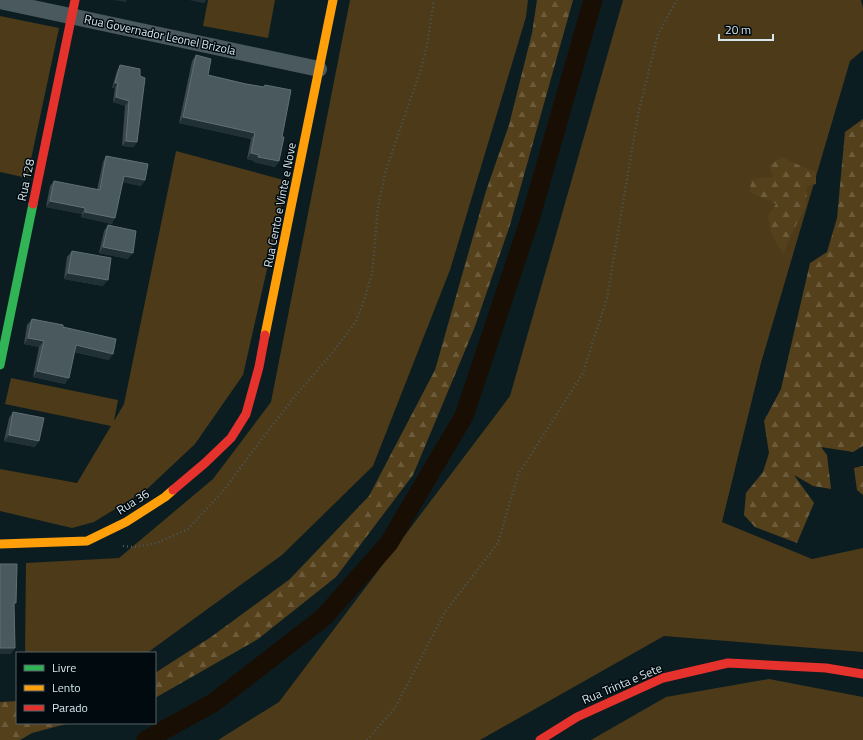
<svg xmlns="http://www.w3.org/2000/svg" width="863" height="740" viewBox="0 0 863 740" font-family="'Titillium Web',sans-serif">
  <defs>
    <pattern id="forest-firs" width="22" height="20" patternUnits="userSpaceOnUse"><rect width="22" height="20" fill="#54401b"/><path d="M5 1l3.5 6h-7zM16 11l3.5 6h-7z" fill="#6c5c3c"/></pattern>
  </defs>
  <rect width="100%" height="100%" fill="#0c1d22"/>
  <g fill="#4c3a18">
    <polygon points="208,0 275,0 268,38 203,26"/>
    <polygon points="350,0 528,0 526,17 450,270 373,466 282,555 147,653 25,653 26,563 119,558 213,479 271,402"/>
    <polygon points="623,0 861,0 863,8 863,50 850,61 761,363 722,522 812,559 863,548 863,652 664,636 480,740 218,740 279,702 510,396"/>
    <polygon points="0,16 59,28 27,178 0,172"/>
    <polygon points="176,151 287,181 243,375 195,444 146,490 94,522 72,528 0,511 0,469 77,483 111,426 5,404 11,378 118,400 114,421 124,404"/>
    <polygon points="769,679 863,697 863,740 591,740 666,697"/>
  </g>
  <g fill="url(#forest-firs)">
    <polygon points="537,0 573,0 510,225 474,329 413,475 336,577 258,639 155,698 155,673 211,637 290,579 369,496 435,370 486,191 509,125 532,33"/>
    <polygon points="863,119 863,446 853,452 821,447 827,455 831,489 813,486 794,475 814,503 797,543 755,527 744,515 746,493 763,472 769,453 764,421 781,389 810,263 827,252 837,218 845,132"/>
    <polygon points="782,157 805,168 816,172 816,184 807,186 806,207 795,227 783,254 771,233 768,216 776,204 750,192 751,179 773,177 769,165"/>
    <polygon points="863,466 863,495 857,490 854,468"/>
    <polygon points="17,701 17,723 70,723 32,733 20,740 0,740 0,702"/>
  </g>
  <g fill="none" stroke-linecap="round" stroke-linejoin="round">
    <polyline stroke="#190e03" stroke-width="19" points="146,740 213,703 324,617 389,543 464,416 531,216 593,0"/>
    <g stroke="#49585c" stroke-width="2.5" stroke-dasharray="1 3" stroke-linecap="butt">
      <polyline points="123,546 133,547 157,543 188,529 224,490 252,452 292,400 332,353 355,323 364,301 372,274 378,207 385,173 421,69 427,45 434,0"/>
      <polyline points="367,740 395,708 445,612 498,543 518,475 583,373 607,298 638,114 658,34 677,0"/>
    </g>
    <polyline stroke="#4a595e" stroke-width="16" points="0,1 319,69"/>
    <polyline stroke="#30b455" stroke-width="9" points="0,365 33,204"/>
    <g stroke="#ff9f0a" stroke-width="9">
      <polyline points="265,335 333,0"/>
      <polyline points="0,544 87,541 126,522 165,497 173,490"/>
    </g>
    <g stroke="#e5322d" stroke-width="9">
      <polyline points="33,204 75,0"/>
      <polyline points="173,490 205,463 231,438 246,414 259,367 265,335"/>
      <polyline points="540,740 577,717 663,678 728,663 826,668 863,674"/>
    </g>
  </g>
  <g fill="#3a484c">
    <polygon points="196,55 208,75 246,84 264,87 265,85 282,137 279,161 275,167 254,162 255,161 247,159 251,139 179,123 192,61"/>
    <polygon points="120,65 140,69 134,147 122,146 125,106 113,102 115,88 112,88 117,71"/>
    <polygon points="106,156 145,180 141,186 123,182 112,224 81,217 82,214 46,207 50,186 54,181 97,190 103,162"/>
    <polygon points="108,225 128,259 99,253 104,231"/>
    <polygon points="72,251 103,286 64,279 67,257"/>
    <polygon points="32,319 63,327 109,360 74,352 65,384 33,377 39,347 24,344 27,325"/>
    <polygon points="13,412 35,447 4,441 9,418"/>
  </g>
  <g fill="#203034">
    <polygon points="114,0 127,0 126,2"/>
    <polygon points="189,0 206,0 204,3"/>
    <polygon points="115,83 118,83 115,88 112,88"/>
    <polygon points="116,97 129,101 125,106 113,102"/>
    <polygon points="183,117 255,133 251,139 179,123"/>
    <polygon points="126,141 137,142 134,147 122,146"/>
    <polygon points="251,153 259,155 255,161 247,159"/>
    <polygon points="258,157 279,161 275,167 254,162"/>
    <polygon points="124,176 145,180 141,186 121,182"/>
    <polygon points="50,201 85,208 82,214 46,207"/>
    <polygon points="85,212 115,218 112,224 81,217"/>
    <polygon points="103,247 133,253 128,259 99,253"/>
    <polygon points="68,273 108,280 103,286 64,279"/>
    <polygon points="28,338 44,341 39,347 24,344"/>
    <polygon points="76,345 113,354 109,360 71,351"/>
    <polygon points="37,371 69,378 65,384 33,377"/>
    <polygon points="9,435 39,441 35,447 4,441"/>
    <polygon points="0,648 15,648 11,654 0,654"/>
  </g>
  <g fill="#4a595d" stroke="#606f74">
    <polygon points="196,55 211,59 208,75 246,84 264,87 265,85 291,90 282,137 284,137 279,161 258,157 259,155 251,153 255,133 183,117"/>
    <polygon points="120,65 140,69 140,76 145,78 137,142 126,141 129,101 116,97 118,83 115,83"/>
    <polygon points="106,156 148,164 145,180 124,176 115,218 85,212 85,208 50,201 54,181 100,190"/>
    <polygon points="108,225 136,231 133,253 103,247"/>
    <polygon points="72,251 111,258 108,280 68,273"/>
    <polygon points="32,319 63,325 63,327 116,339 113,354 76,345 69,378 37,371 44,341 28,338"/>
    <polygon points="13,412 44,418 39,441 9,435"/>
    <polygon points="0,564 17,564 16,603 14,603 15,648 0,648"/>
  </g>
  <g text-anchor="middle" stroke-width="3" stroke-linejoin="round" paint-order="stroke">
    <g font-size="12" fill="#d5e6ed" stroke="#010a0e">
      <text transform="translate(160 35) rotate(12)" y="4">Rua Governador Leonel Brizola</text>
      <text transform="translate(26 180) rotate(-78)" y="4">Rua 128</text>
      <text transform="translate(280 205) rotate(-79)" y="4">Rua Cento e Vinte e Nove</text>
      <text transform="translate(133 502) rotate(-32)" y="4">Rua 36</text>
      <text transform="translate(622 684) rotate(-23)" y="4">Rua Trinta e Sete</text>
    </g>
  </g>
  <rect x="16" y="652" width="140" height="72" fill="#010a0e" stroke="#566267"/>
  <rect x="24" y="665" width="20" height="6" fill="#30b455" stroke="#566267"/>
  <text x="52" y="672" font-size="12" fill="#d5e6ed">Livre</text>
  <rect x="24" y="685" width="20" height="6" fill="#ff9f0a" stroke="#566267"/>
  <text x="52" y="692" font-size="12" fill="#d5e6ed">Lento</text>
  <rect x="24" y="705" width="20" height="6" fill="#e5322d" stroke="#566267"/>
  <text x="52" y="712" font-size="12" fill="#d5e6ed">Parado</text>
  <path d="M719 34v6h54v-6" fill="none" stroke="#d5e6ed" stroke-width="2"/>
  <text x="725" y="34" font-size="12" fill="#d5e6ed" stroke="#010a0e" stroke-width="3" paint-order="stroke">20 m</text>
</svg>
